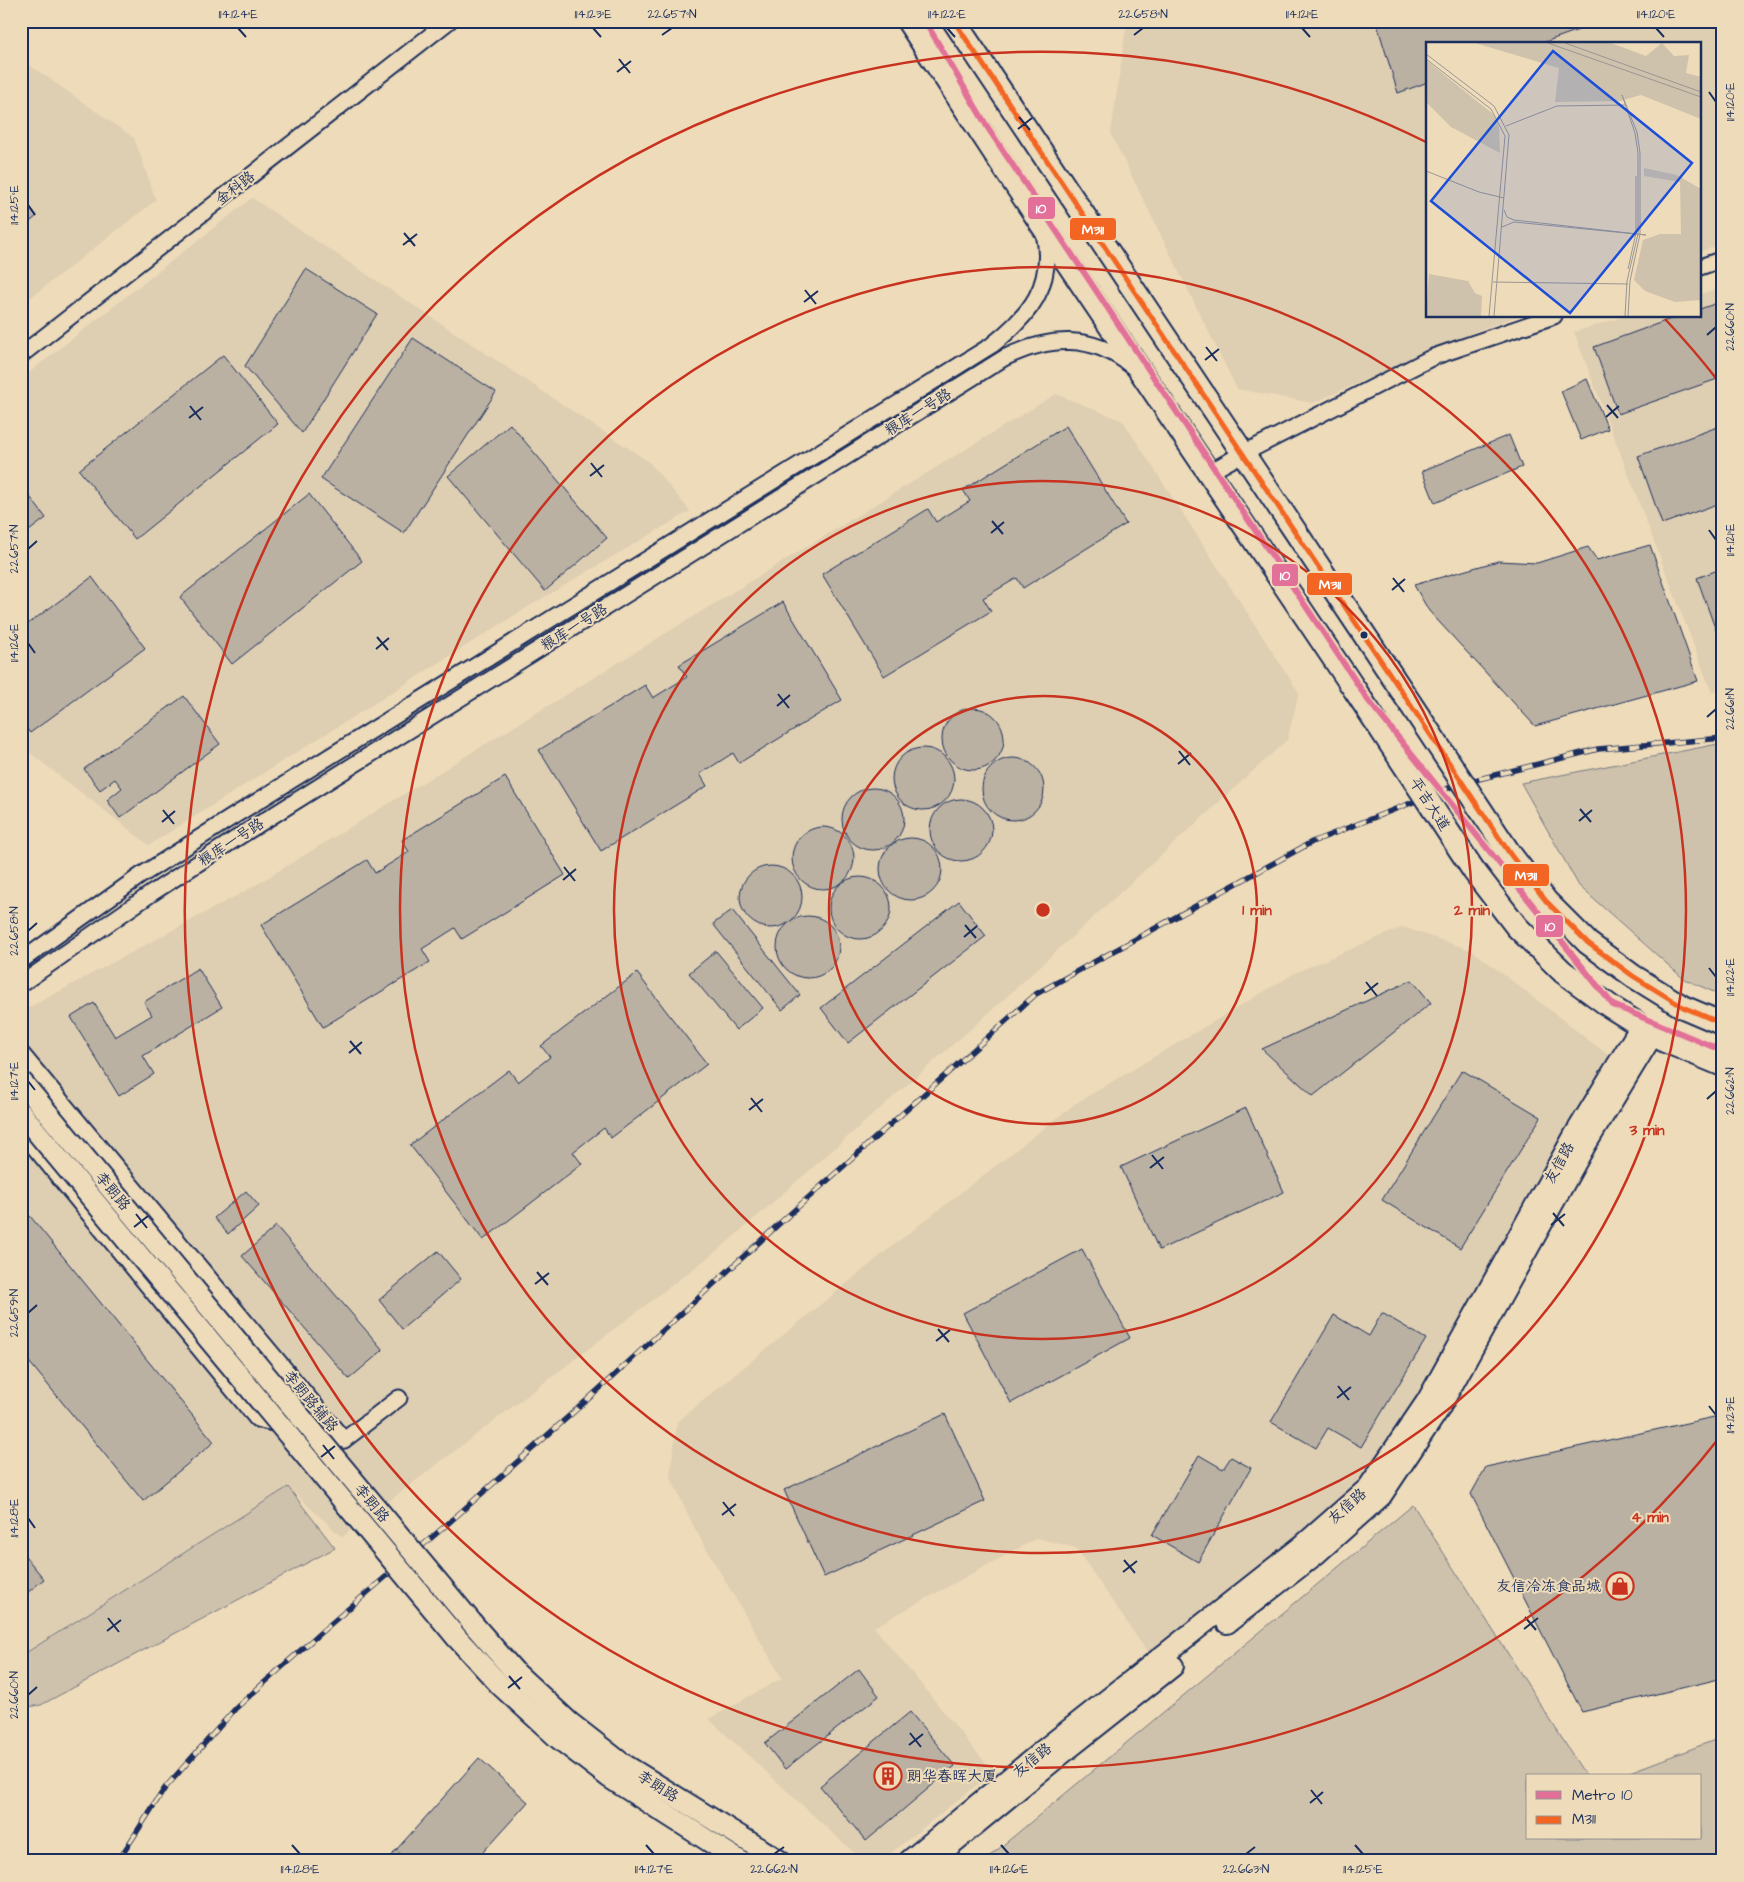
<svg xmlns="http://www.w3.org/2000/svg" width="1744" height="1882" viewBox="0 0 1744 1882" font-family="'Architects Daughter','LXGW WenKai TC',sans-serif">
  <rect width="100%" height="100%" fill="#eedbb9"/>
  <filter id="ink" filterUnits="userSpaceOnUse"><feTurbulence type="fractalNoise" baseFrequency=".02" numOctaves="2"/><feDisplacementMap in="SourceGraphic" scale="10" xChannelSelector="R" yChannelSelector="G"/><feConvolveMatrix kernelMatrix="1 2 1 2 8 2 1 2 1" color-interpolation-filters="sRGB"/></filter>
  <g filter="url(#ink)">
    <g fill="#deceb2">
      <polygon points="1127,21 1723,21 1723,244 1700,252 1700,44 1428,44 1428,316 1518,316 1476,331 1313,403 1237,389 1111,134"/>
      <polygon points="21,59 134,138 156,200 21,305"/>
      <polygon points="252,198 649,462 690,511 531,605 149,845 21,746 21,379"/>
      <polygon points="1723,288 1723,689 1712,693 1574,332 1626,316 1700,316 1700,294"/>
      <polygon points="1056,394 1123,421 1299,693 1287,740 981,1020 723,1246 342,1537 288,1487 21,1656 21,1012 251,888"/>
      <polygon points="1403,927 1473,951 1608,1055 1613,1070 1368,1490 1152,1659 1076,1548 1037,1538 874,1627 993,1772 881,1861 863,1861 709,1719 782,1678 695,1529 670,1476 677,1422 895,1244 1075,1104 1297,972"/>
    </g>
    <g fill="#cfc2ac" stroke="#757885">
      <polygon points="1723,743 1723,996 1684,979 1579,886 1521,783"/>
      <polygon points="288,1487 335,1548 41,1705 21,1708 21,1656"/>
      <polygon points="1413,1505 1586,1776 1528,1776 1528,1838 1700,1838 1700,1776 1619,1776 1723,1737 1723,1861 984,1861"/>
    </g>
    <g fill="#bab1a3" stroke="#1b2f5e">
      <polygon points="1376,21 1604,21 1539,44 1428,44 1428,82 1398,93"/>
      <polygon points="21,195 37,216 21,229"/>
      <polygon points="306,269 377,314 302,433 245,366"/>
      <polygon points="1723,301 1723,377 1618,414 1594,347 1679,316 1700,316 1700,309"/>
      <polygon points="413,338 496,392 404,533 321,479"/>
      <polygon points="223,355 278,424 135,539 79,470"/>
      <polygon points="1587,379 1608,429 1581,440 1561,391"/>
      <polygon points="510,424 607,538 545,591 448,476"/>
      <polygon points="1723,425 1723,502 1662,524 1638,456"/>
      <polygon points="1066,426 1126,524 1023,588 1017,578 983,598 991,611 884,676 822,574 928,509 936,522 970,501 963,490"/>
      <polygon points="1509,435 1522,467 1435,503 1422,471"/>
      <polygon points="21,485 46,518 21,537"/>
      <polygon points="309,494 362,561 232,664 180,597"/>
      <polygon points="1650,545 1698,681 1535,726 1429,611 1414,585 1498,561 1537,563 1588,547 1597,560"/>
      <polygon points="1723,568 1723,650 1697,578"/>
      <polygon points="92,577 145,648 30,733 21,721 21,629"/>
      <polygon points="783,602 842,700 739,763 733,753 700,774 707,786 601,851 539,750 645,685 653,698 687,677 679,665"/>
      <polygon points="184,696 220,744 120,818 107,800 122,788 115,779 100,790 84,769"/>
      <circle cx="973" cy="739" r="31"/>
      <circle cx="923" cy="779" r="31"/>
      <circle cx="1013" cy="789" r="31"/>
      <polygon points="505,777 565,875 462,939 455,928 422,949 430,962 323,1027 261,925 367,860 375,873 409,852 402,840"/>
      <circle cx="873" cy="819" r="31"/>
      <circle cx="961" cy="830" r="31"/>
      <circle cx="823" cy="858" r="31"/>
      <circle cx="911" cy="869" r="31"/>
      <circle cx="771" cy="897" r="31"/>
      <circle cx="860" cy="908" r="31"/>
      <polygon points="959,901 986,936 848,1043 821,1008"/>
      <polygon points="732,910 800,995 782,1010 713,924"/>
      <circle cx="808" cy="947" r="31"/>
      <polygon points="716,951 763,1008 736,1030 689,973"/>
      <polygon points="198,968 222,1007 143,1056 154,1074 119,1096 71,1017 94,1003 115,1037 152,1015 144,1002"/>
      <polygon points="637,973 707,1064 611,1138 604,1128 573,1152 582,1164 483,1240 410,1145 509,1070 518,1082 550,1057 541,1046"/>
      <polygon points="1412,980 1431,1003 1313,1096 1262,1049"/>
      <polygon points="1462,1070 1541,1117 1460,1248 1382,1200"/>
      <polygon points="1246,1108 1284,1192 1159,1250 1121,1167"/>
      <polygon points="246,1191 259,1206 228,1234 214,1218"/>
      <polygon points="30,1216 214,1442 143,1501 21,1352 21,1223"/>
      <polygon points="276,1226 383,1350 349,1379 242,1256"/>
      <polygon points="1082,1249 1130,1338 1011,1403 963,1313"/>
      <polygon points="438,1251 461,1279 402,1329 379,1300"/>
      <polygon points="1382,1313 1426,1339 1361,1447 1328,1428 1316,1448 1271,1422 1334,1315 1369,1336"/>
      <polygon points="945,1414 985,1501 824,1577 784,1490"/>
      <polygon points="1723,1415 1723,1678 1582,1712 1471,1494 1486,1467"/>
      <polygon points="1199,1455 1223,1469 1231,1457 1251,1468 1198,1562 1152,1535"/>
      <polygon points="21,1551 44,1579 21,1598"/>
      <polygon points="859,1669 879,1696 785,1769 765,1743"/>
      <polygon points="910,1712 955,1766 866,1841 820,1786"/>
      <polygon points="479,1758 528,1802 475,1861 408,1861 396,1850"/>
      <polygon points="396,1850 408,1861 388,1861"/>
    </g>
    <g fill="none" stroke-linecap="round" stroke-linejoin="round">
      <g stroke="#1b2f5e" stroke-width="19">
        <g id="street">
          <polyline points="1700,267 1723,259"/>
          <polyline points="21,355 449,21"/>
          <polyline points="1210,472 1242,454 1433,357 1554,316"/>
          <path d="M 21,961 L 140,876 L 229,819 L 992,345 C 1030,315 1055,285 1044,233"/>
          <path d="M 21,984 L 152,893 L 240,836 L 1004,358 C 1049,336 1092,333 1133,367"/>
          <polyline points="21,1053 344,1440"/>
          <polyline points="21,1131 257,1419 317,1434"/>
          <polyline points="344,1440 399,1398"/>
        </g>
      </g>
      <g stroke="#1b2f5e" stroke-width="24">
        <g id="secondary">
          <polyline points="1227,1623 1316,1554 1381,1496 1439,1409 1586,1144 1653,1034"/>
          <polyline points="514,1671 570,1723 620,1762 780,1861"/>
          <polyline points="500,1685 558,1738 610,1778 740,1861"/>
          <polyline points="909,1861 1041,1752 1303,1545 1368,1488 1427,1401 1574,1136 1641,1026"/>
          <polyline points="931,1861 1054,1760 1173,1666"/>
        </g>
      </g>
      <g stroke="#1b2f5e" stroke-width="26">
        <g id="primary">
          <polyline points="908,21 1042,225 1355,690"/>
          <polyline points="954,21 1392,676"/>
          <polyline points="1510,854 1546,901 1588,943 1633,976 1683,1007 1723,1024"/>
          <polyline points="1474,871 1517,927 1563,972 1611,1007 1665,1041 1723,1065"/>
        </g>
      </g>
      <use href="#street" stroke="#eedbb9" stroke-width="15"/>
      <use href="#secondary" stroke="#eedbb9" stroke-width="20"/>
      <use href="#primary" stroke="#eedbb9" stroke-width="22"/>
      <g stroke="#1b2f5e" stroke-width="5.5">
        <polyline id="rail" points="118,1861 165,1788 236,1708 320,1633 444,1527 586,1401 780,1223 1036,994 1312,842 1459,784 1598,749 1723,738"/>
      </g>
      <use href="#rail" stroke="#eedbb9" stroke-width="4" stroke-dasharray="11" stroke-linecap="butt"/>
      <g stroke="#1b2f5e" stroke-width="24" stroke-linecap="butt">
        <g id="secondary-bridge">
          <polyline points="21,1081 473,1624 514,1671"/>
          <polyline points="21,1113 457,1638 500,1685"/>
        </g>
      </g>
      <g stroke="#1b2f5e" stroke-width="26" stroke-linecap="butt">
        <g id="primary-bridge">
          <polyline points="1392,676 1510,854"/>
          <polyline points="1355,690 1474,871"/>
        </g>
      </g>
      <use href="#secondary-bridge" stroke="#eedbb9" stroke-width="20"/>
      <use href="#primary-bridge" stroke="#eedbb9" stroke-width="22"/>
      <g stroke="#eedbb9" stroke-width="9">
        <polyline id="bus-1" points="954,21 1510,854 1546,901 1588,943 1633,976 1683,1007 1723,1024"/>
      </g>
      <use href="#bus-1" stroke="#f26522" stroke-width="5"/>
      <g stroke="#eedbb9" stroke-width="10">
        <polyline id="metro-1" points="925,21 988,128 1368,700 1613,1005 1723,1051"/>
      </g>
      <use href="#metro-1" stroke="#e27098" stroke-width="6"/>
    </g>
  </g>
  <path fill="none" stroke="#1b2f5e" stroke-width="2" d="M 238,28 L 246,37M 593,28 L 601,37M 947,28 L 955,37M 1302,28 L 1310,37M 1656,28 L 1664,37M 662,35 L 672,28M 1134,35 L 1143,28M 619,59 L 630,73M 617,72 L 631,61M 1709,92 L 1716,102M 1019,117 L 1030,130M 1018,129 L 1032,118M 28,205 L 35,215M 404,233 L 415,246M 403,245 L 417,234M 805,290 L 816,304M 804,302 L 818,291M 1707,335 L 1716,327M 1206,347 L 1217,361M 1205,360 L 1219,349M 1607,405 L 1618,418M 190,406 L 201,420M 1606,417 L 1619,406M 189,418 L 203,407M 591,463 L 602,477M 590,476 L 604,465M 992,521 L 1003,534M 1709,530 L 1716,540M 991,533 L 1004,522M 28,549 L 37,541M 1393,578 L 1404,592M 1392,590 L 1405,579M 377,637 L 388,650M 28,643 L 35,653M 376,649 L 389,638M 778,694 L 789,708M 777,706 L 790,695M 1707,717 L 1716,709M 1179,751 L 1190,765M 1178,764 L 1191,753M 1580,809 L 1591,822M 163,810 L 174,824M 1579,821 L 1592,810M 162,822 L 175,811M 564,867 L 575,881M 563,880 L 576,869M 965,925 L 976,938M 28,931 L 37,923M 964,937 L 977,926M 1709,968 L 1716,977M 1366,982 L 1377,996M 1364,994 L 1378,983M 350,1041 L 361,1054M 349,1053 L 362,1042M 28,1081 L 35,1090M 751,1098 L 762,1112M 1707,1099 L 1716,1091M 749,1110 L 763,1099M 1152,1155 L 1163,1169M 1150,1168 L 1164,1157M 1553,1213 L 1564,1226M 136,1214 L 147,1228M 1551,1225 L 1565,1214M 134,1227 L 148,1216M 537,1272 L 548,1285M 535,1284 L 549,1273M 28,1313 L 37,1305M 938,1329 L 949,1342M 936,1341 L 950,1330M 1338,1386 L 1349,1400M 1337,1398 L 1351,1387M 1709,1406 L 1716,1415M 323,1445 L 334,1459M 321,1457 L 335,1446M 723,1502 L 734,1516M 722,1515 L 736,1504M 28,1518 L 35,1528M 1124,1560 L 1135,1573M 1123,1572 L 1137,1561M 1525,1617 L 1536,1630M 108,1618 L 119,1632M 1524,1629 L 1538,1618M 107,1631 L 121,1620M 509,1676 L 520,1689M 508,1688 L 522,1677M 28,1695 L 37,1687M 910,1733 L 921,1747M 909,1745 L 923,1734M 1311,1790 L 1322,1804M 1310,1803 L 1323,1792M 292,1845 L 300,1854M 646,1845 L 654,1854M 1001,1845 L 1009,1854M 1355,1845 L 1363,1854M 774,1854 L 784,1847M 1246,1854 L 1255,1847"/>
  <g fill="none" stroke="#c8321e" stroke-width="2.5">
    <circle cx="1043" cy="910" r="214"/>
    <circle cx="1043" cy="910" r="429"/>
    <circle cx="1043" cy="910" r="643"/>
    <path d="M1719 1438A858 858 0 1 1 1426 142M1665 319A858 858 0 0 1 1719 382"/>
  </g>
  <defs>
    <g id="shop-ring" transform="scale(1.4375)"><circle r="9.5" fill="#eedbb9" stroke="#c8321e" stroke-width="1.5"/><path d="M-5-2.5h2.3a2.7 3.5 0 0 1 5.4 0H5L5.5 6h-11ZM-1.5-2.5h3a1.5 2.3 0 0 0-3 0Z" fill="#c8321e"/></g>
    <g id="building-ring" transform="scale(1.4375)"><circle r="9.5" fill="#eedbb9" stroke="#c8321e" stroke-width="1.5"/><path d="M-4-6H4V6H1V3H-1V6H-4ZM-2.5-4.3h1.7v1.8h-1.7ZM.8-4.3h1.7v1.8H.8ZM-2.5-1h1.7V.8h-1.7ZM.8-1h1.7V.8H.8Z" fill="#c8321e"/></g>
  </defs>
  <g fill-rule="evenodd">
    <use href="#shop-ring" x="1620" y="1586"/>
    <use href="#building-ring" x="888" y="1776"/>
  </g>
  <circle fill="#1b2f5e" stroke="#eedbb9" stroke-width="2" cx="1364" cy="635" r="4.5"/>
  <g text-anchor="middle" stroke-width="4" stroke-linejoin="round" paint-order="stroke">
    <g font-size="15" fill="#1b2f5e" stroke="#eedbb9">
      <text transform="translate(235 188) rotate(-38)" y="5">金科路</text>
      <text transform="translate(918 412) rotate(-32)" y="5">粮库一号路</text>
      <text transform="translate(574 627) rotate(-32)" y="5">粮库一号路</text>
      <text transform="translate(1430 804) rotate(57)" y="5">平吉大道</text>
      <text transform="translate(231 842) rotate(-33)" y="5">粮库一号路</text>
      <text transform="translate(1559 1163) rotate(-61)" y="5">友信路</text>
      <text transform="translate(113 1191) rotate(50)" y="5">李朗路</text>
      <text transform="translate(311 1401) rotate(50)" y="5">李朗路辅路</text>
      <text transform="translate(372 1503) rotate(50)" y="5">李朗路</text>
      <text transform="translate(1347 1506) rotate(-42)" y="5">友信路</text>
      <text transform="translate(1032 1760) rotate(-39)" y="5">友信路</text>
      <text transform="translate(658 1786) rotate(32)" y="5">李朗路</text>
    </g>
    <g font-size="15" fill="#1b2f5e" stroke="#eedbb9" text-anchor="end">
      <text x="1601" y="1591">友信冷冻食品城</text>
      <text x="907" y="1781" text-anchor="start">朗华春晖大厦</text>
    </g>
  </g>
  <g transform="translate(1426 42)">
    <rect width="275" height="275" fill="#eedbb9"/>
    <path d="M 49,1 L 185,1 L 220,14 L 236,1 L 248,14 L 263,13 L 260,31 L 275,35 L 275,77 L 215,53 L 194,59 L 129,60 L 133,26 ZM 0,18 L 67,72 L 73,85 L 74,111 L 25,85 L 0,60 ZM 218,126 L 251,133 L 275,147 L 275,258 L 249,260 L 219,249 L 208,238 L 217,198 L 234,192 L 255,192 L 254,140 L 218,134 ZM 3,232 L 42,239 L 49,251 L 56,254 L 55,274 L 0,274 Z" fill="#cfc2ac"/>
    <path fill="none" stroke="#9a9695" stroke-width="1" d="M 122,1 L 275,55M 139,1 L 275,50M 0,12 L 68,64 L 83,93 L 68,274M 0,17 L 65,67 L 79,94 L 63,274M 80,84 L 131,64 L 199,63M 0,129 L 53,150 L 78,156M 78,168 L 81,175 L 88,178 L 220,193M 76,185 L 88,180 L 220,193M 202,227 L 210,191 L 210,134M 67,240 L 202,242M 199,274 L 201,239 L 212,192 L 212,111 L 209,91 L 196,53 L 211,90 L 214,111 L 214,192 L 204,239 L 202,274"/>
    <path fill="#1d4ed8" fill-opacity="0.15" stroke="#1d4ed8" stroke-width="2.5" d="M 127,9 L 266,121 L 144,271 L 5,159 Z"/>
    <rect width="275" height="275" fill="none" stroke="#1b2f5e" stroke-width="2.5"/>
  </g>
  <circle cx="1043" cy="910" r="8" fill="#c8321e" stroke="#eedbb9" stroke-width="2.5"/>
  <g font-size="15" text-anchor="middle" font-weight="bold" fill="#c8321e" stroke="#eedbb9" stroke-width="4" stroke-linejoin="round" paint-order="stroke">
    <text x="1257" y="915">1 min</text>
    <text x="1472" y="915">2 min</text>
    <text x="1647" y="1135">3 min</text>
    <text x="1650" y="1522">4 min</text>
  </g>
  <g stroke="#eedbb9" stroke-width="2">
    <rect x="1027" y="196" width="29" height="24" rx="5" fill="#e27098"/>
    <rect x="1069" y="217" width="48" height="24" rx="5" fill="#f26522"/>
    <rect x="1271" y="563" width="28" height="24" rx="5" fill="#e27098"/>
    <rect x="1306" y="572" width="47" height="24" rx="5" fill="#f26522"/>
    <rect x="1502" y="863" width="48" height="24" rx="5" fill="#f26522"/>
    <rect x="1535" y="914" width="29" height="24" rx="5" fill="#e27098"/>
  </g>
  <g font-size="14" text-anchor="middle" font-weight="bold" fill="#fff">
    <text x="1041" y="213">10</text>
    <text x="1093" y="234">M311</text>
    <text x="1285" y="580">10</text>
    <text x="1330" y="589">M311</text>
    <text x="1526" y="880">M311</text>
    <text x="1550" y="931">10</text>
  </g>
  <rect width="1744" height="1882" fill="none" stroke="#eedbb9" stroke-width="55"/>
  <rect x="1526" y="1774" width="175" height="65" fill="#eedbb9" stroke="#9a9695"/>
  <rect x="1536" y="1791" width="25" height="8" fill="#e27098" stroke="#9a9695"/>
  <text x="1572" y="1800" font-size="15" fill="#1b2f5e">Metro 10</text>
  <rect x="1536" y="1816" width="25" height="8" fill="#f26522" stroke="#9a9695"/>
  <text x="1572" y="1824" font-size="15" fill="#1b2f5e">M311</text>
  <rect x="28" y="28" width="1688" height="1826" fill="none" stroke="#1b2f5e" stroke-width="2"/>
  <g font-size="12" text-anchor="middle" fill="#1b2f5e">
    <text x="238" y="18">114.124°E</text>
    <text x="593" y="18">114.123°E</text>
    <text x="672" y="18">22.657°N</text>
    <text x="947" y="18">114.122°E</text>
    <text x="1143" y="18">22.658°N</text>
    <text x="1302" y="18">114.121°E</text>
    <text x="1656" y="18">114.120°E</text>
    <text transform="translate(1730 102) rotate(-90)" y="4">114.120°E</text>
    <text transform="translate(14 205) rotate(-90)" y="4">114.125°E</text>
    <text transform="translate(1730 327) rotate(-90)" y="4">22.660°N</text>
    <text transform="translate(1730 540) rotate(-90)" y="4">114.121°E</text>
    <text transform="translate(14 549) rotate(-90)" y="4">22.657°N</text>
    <text transform="translate(14 643) rotate(-90)" y="4">114.126°E</text>
    <text transform="translate(1730 709) rotate(-90)" y="4">22.661°N</text>
    <text transform="translate(14 931) rotate(-90)" y="4">22.658°N</text>
    <text transform="translate(1730 977) rotate(-90)" y="4">114.122°E</text>
    <text transform="translate(14 1081) rotate(-90)" y="4">114.127°E</text>
    <text transform="translate(1730 1091) rotate(-90)" y="4">22.662°N</text>
    <text transform="translate(14 1313) rotate(-90)" y="4">22.659°N</text>
    <text transform="translate(1730 1415) rotate(-90)" y="4">114.123°E</text>
    <text transform="translate(14 1518) rotate(-90)" y="4">114.128°E</text>
    <text transform="translate(14 1695) rotate(-90)" y="4">22.660°N</text>
    <text x="300" y="1873">114.128°E</text>
    <text x="654" y="1873">114.127°E</text>
    <text x="774" y="1873">22.662°N</text>
    <text x="1009" y="1873">114.126°E</text>
    <text x="1246" y="1873">22.663°N</text>
    <text x="1363" y="1873">114.125°E</text>
  </g>
</svg>
